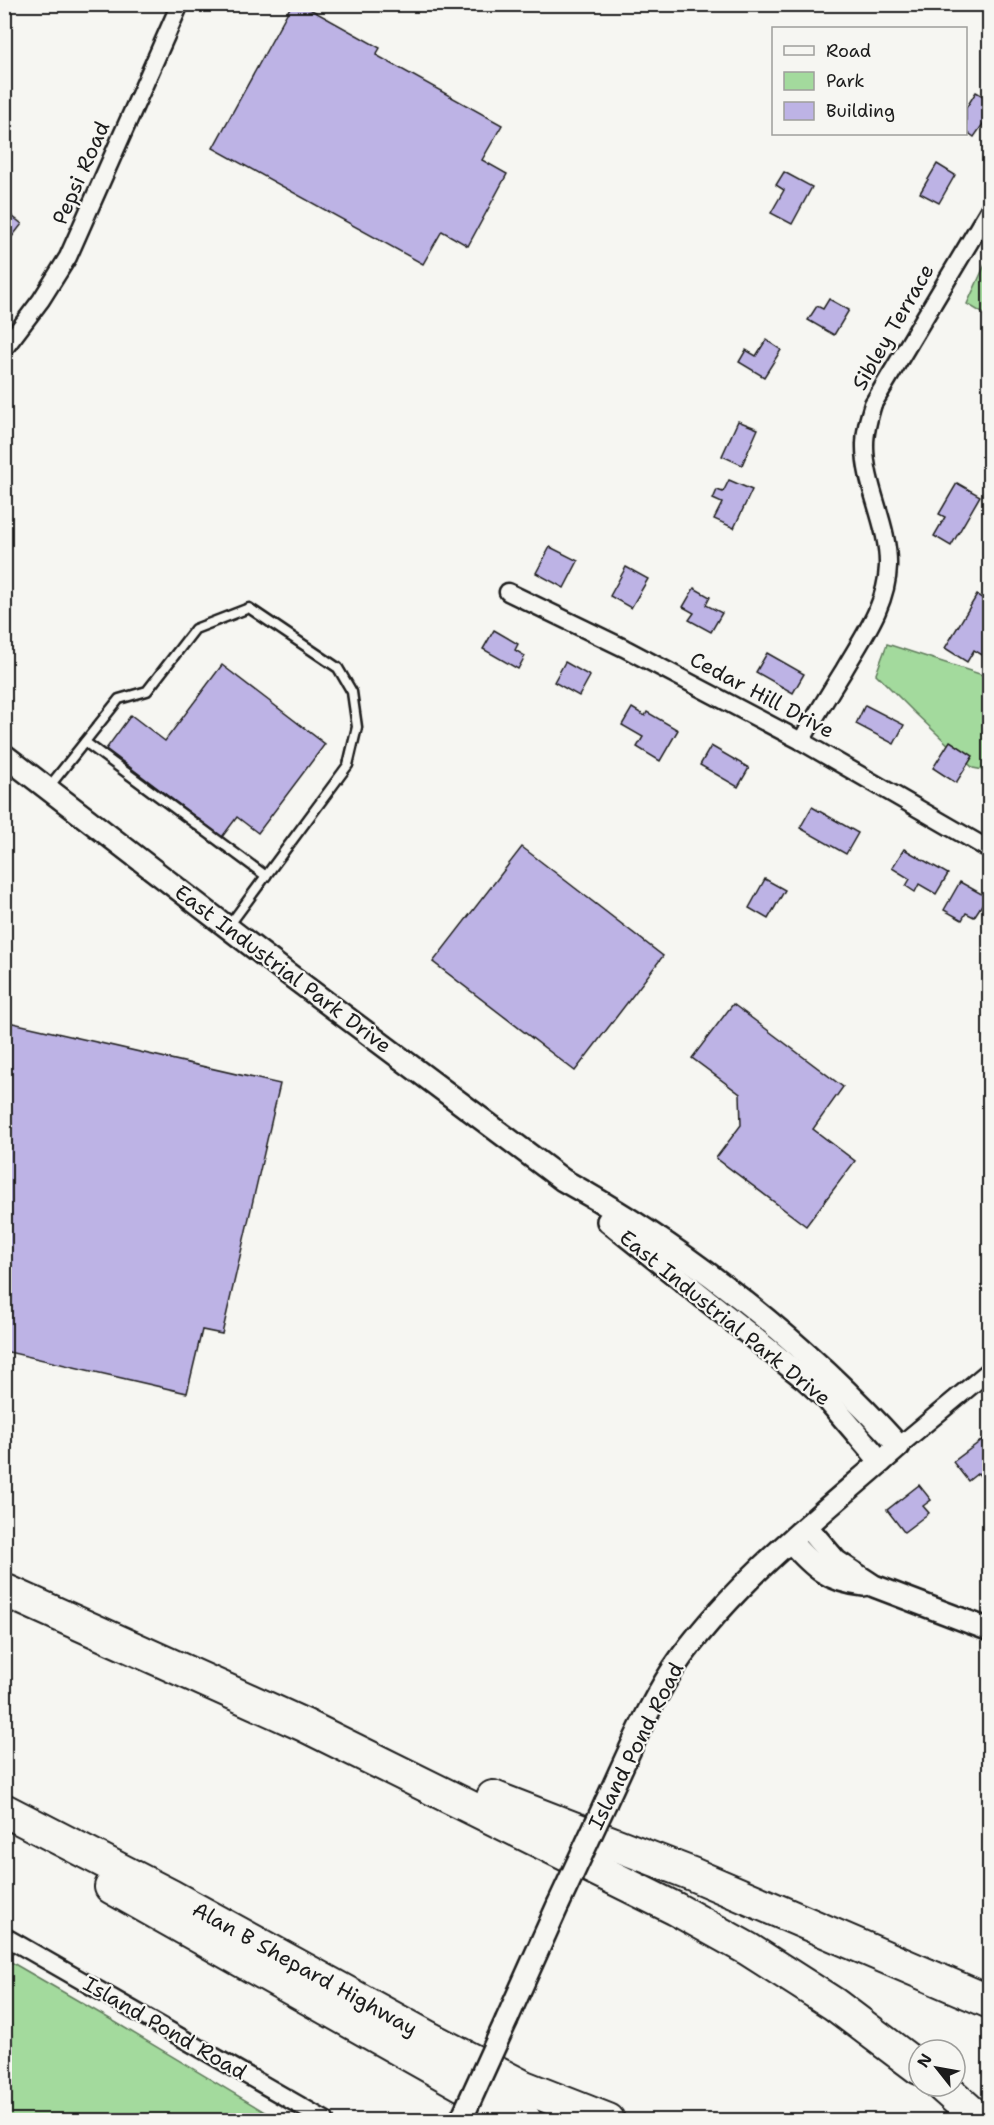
<svg xmlns="http://www.w3.org/2000/svg" width="994" height="2125" viewBox="0 0 994 2125" font-family="'Shantell Sans',sans-serif">
  <rect width="100%" height="100%" fill="#f6f6f2"/>
  <filter id="ink" filterUnits="userSpaceOnUse"><feTurbulence type="fractalNoise" baseFrequency=".0167" numOctaves="2"/><feDisplacementMap in="SourceGraphic" scale="12" xChannelSelector="R" yChannelSelector="G"/><feConvolveMatrix kernelMatrix="1 2 1 2 8 2 1 2 1" color-interpolation-filters="sRGB"/></filter>
  <g filter="url(#ink)">
    <g fill="#a3da9d" stroke="#607b5c" stroke-width="1.5">
      <polygon points="989,256 989,317 967,304"/>
      <polygon points="887,644 989,677 989,771 973,768 915,713 876,674"/>
      <polygon points="4,1958 115,2022 278,2120 5,2120"/>
    </g>
    <g fill="#bdb3e5" stroke="#1c1c1c" stroke-width="1.5">
      <polygon points="292,4 301,4 380,48 376,55 502,125 482,160 507,174 468,246 442,231 423,264 213,148"/>
      <polygon points="976,92 990,100 990,114 974,137 966,131 966,108"/>
      <polygon points="937,164 955,175 939,203 920,193"/>
      <polygon points="784,172 812,187 792,224 771,213 784,190 776,185"/>
      <polygon points="4,210 22,224 4,247"/>
      <polygon points="829,299 849,310 834,335 808,320 817,306 823,309"/>
      <polygon points="766,340 781,350 764,377 739,362 746,350 756,356"/>
      <polygon points="738,421 758,429 742,465 722,456"/>
      <polygon points="729,480 752,490 734,528 714,519 722,503 713,499 717,490 723,492"/>
      <polygon points="957,483 980,496 951,546 934,536 945,517 939,514"/>
      <polygon points="550,547 578,561 564,588 536,573"/>
      <polygon points="626,567 648,579 631,608 610,596"/>
      <polygon points="694,588 710,597 706,605 722,613 711,632 689,620 694,613 683,607"/>
      <polygon points="977,595 990,603 990,630 985,637 990,640 990,648 984,656 974,650 967,662 945,648"/>
      <polygon points="494,630 518,644 515,650 525,656 518,669 483,649"/>
      <polygon points="767,653 804,674 793,693 756,672"/>
      <polygon points="565,662 590,676 579,696 554,682"/>
      <polygon points="222,665 325,744 258,833 237,817 222,837 106,749 131,715 165,741"/>
      <polygon points="865,705 904,725 894,744 856,724"/>
      <polygon points="632,708 645,716 647,712 678,730 660,761 637,747 643,737 622,725"/>
      <polygon points="950,741 973,756 956,783 933,768"/>
      <polygon points="711,746 749,768 738,787 700,765"/>
      <polygon points="812,807 858,833 846,854 800,828"/>
      <polygon points="522,847 663,956 575,1071 433,962"/>
      <polygon points="904,849 948,874 936,894 919,884 915,892 906,886 910,879 892,868"/>
      <polygon points="765,879 785,890 768,919 749,908"/>
      <polygon points="960,882 987,897 974,917 966,913 962,920 944,910"/>
      <polygon points="733,1004 843,1087 813,1129 855,1161 806,1226 716,1158 741,1125 740,1094 692,1058"/>
      <polygon points="4,1021 280,1084 222,1334 202,1330 187,1393 4,1351"/>
      <polygon points="990,1434 990,1477 984,1481 978,1473 968,1481 953,1462"/>
      <polygon points="919,1485 931,1500 923,1506 929,1513 904,1532 887,1510"/>
    </g>
    <g fill="none" stroke-linecap="round" stroke-linejoin="round">
      <g stroke="#1c1c1c" stroke-width="13">
        <g id="service">
          <polyline points="85,742 266,876"/>
          <polyline points="48,788 119,699 147,691 195,629 249,608 338,668 352,692 357,727 348,765 228,927"/>
        </g>
      </g>
      <g stroke="#1c1c1c" stroke-width="21">
        <g id="minor">
          <polyline points="4,349 41,300 68,257 180,4"/>
          <polyline points="508,592 624,648 801,741 990,850"/>
          <path d="M 801,741 C 815,717 829,694 844,670 C 863,637 887,605 888,566 C 889,524 864,486 865,444 C 865,430 869,417 873,404 L 990,208"/>
          <polyline points="899,1446 990,1370"/>
          <polyline points="4,1936 325,2120"/>
        </g>
      </g>
      <g stroke="#1c1c1c" stroke-width="26">
        <g id="tertiary">
          <path d="M 4,755 L 283,970 L 563,1180 C 685,1247 806,1343 899,1446 C 824,1512 742,1575 682,1656 C 650,1700 629,1753 606,1802"/>
          <polyline points="608,1221 804,1378 827,1399 881,1462"/>
          <polyline points="807,1527 836,1561 874,1586 990,1630"/>
          <path d="M 791,1542 C 814,1568 828,1581 864,1585"/>
          <polyline points="507,2019 558,1905"/>
        </g>
      </g>
      <g stroke="#1c1c1c" stroke-width="36">
        <g id="motorway">
          <polyline points="4,1590 304,1725 676,1909 748,1949 834,2004 919,2068"/>
          <polyline points="493,1797 692,1874 990,2002"/>
          <polyline points="4,1810 171,1896 431,2039 524,2087 608,2120"/>
          <polyline points="111,1887 525,2120"/>
          <polyline points="942,2086 980,2120"/>
        </g>
      </g>
      <use href="#service" stroke="#f6f6f2" stroke-width="8"/>
      <use href="#minor" stroke="#f6f6f2" stroke-width="16"/>
      <use href="#tertiary" stroke="#f6f6f2" stroke-width="21"/>
      <use href="#motorway" stroke="#f6f6f2" stroke-width="32"/>
      <g stroke="#1c1c1c" stroke-width="26" stroke-linecap="butt">
        <g id="tertiary-bridge">
          <polyline points="558,1905 606,1802"/>
          <polyline points="461,2120 507,2019"/>
        </g>
      </g>
      <use href="#tertiary-bridge" stroke="#f6f6f2" stroke-width="21"/>
    </g>
  </g>
  <g text-anchor="middle" stroke-width="4.5" stroke-linejoin="round" paint-order="stroke">
    <g font-size="21" fill="#1c1c1c" stroke="#f6f6f2">
      <text transform="translate(81 173) rotate(-66)" y="7">Pepsi Road</text>
      <text transform="translate(893 327) rotate(-60)" y="7">Sibley Terrace</text>
      <text transform="translate(762 695) rotate(28)" y="7">Cedar Hill Drive</text>
      <text transform="translate(283 969) rotate(37)" y="7">East Industrial Park Drive</text>
      <text transform="translate(725 1318) rotate(39)" y="7">East Industrial Park Drive</text>
      <text transform="translate(636 1746) rotate(-63)" y="7">Island Pond Road</text>
      <text transform="translate(305 1969) rotate(29)" y="7">Alan B Shepard Highway</text>
      <text transform="translate(165 2028) rotate(30)" y="7">Island Pond Road</text>
    </g>
  </g>
  <rect width="994" height="2125" fill="none" stroke="#f6f6f2" stroke-width="24"/>
  <rect x="12" y="12" width="970" height="2101" fill="none" stroke="#1c1c1c" stroke-width="2" filter="url(#ink)"/>
  <rect x="772" y="27" width="195" height="108" fill="#f6f6f2" stroke="#9f9f9c" stroke-width="1.5"/>
  <rect x="784" y="46" width="30" height="9" fill="#f6f6f2" stroke="#9f9f9c" stroke-width="1.5"/>
  <text x="826" y="57" font-size="18" fill="#1c1c1c">Road</text>
  <rect x="784" y="72" width="30" height="18" fill="#a3da9d" stroke="#9f9f9c" stroke-width="1.5"/>
  <text x="826" y="87" font-size="18" fill="#1c1c1c">Park</text>
  <rect x="784" y="102" width="30" height="18" fill="#bdb3e5" stroke="#9f9f9c" stroke-width="1.5"/>
  <text x="826" y="117" font-size="18" fill="#1c1c1c">Building</text>
  <g transform="translate(937 2068) rotate(301)"><circle r="28" fill="#f6f6f2" stroke="#9f9f9c" stroke-width="1.5"/>
  <path d="M0-4.5L10 22L0 15L-10 22Z" fill="#1c1c1c"/>
  <text y="-9" font-size="16" font-weight="bold" text-anchor="middle" fill="#1c1c1c">N</text>
  </g>
</svg>
